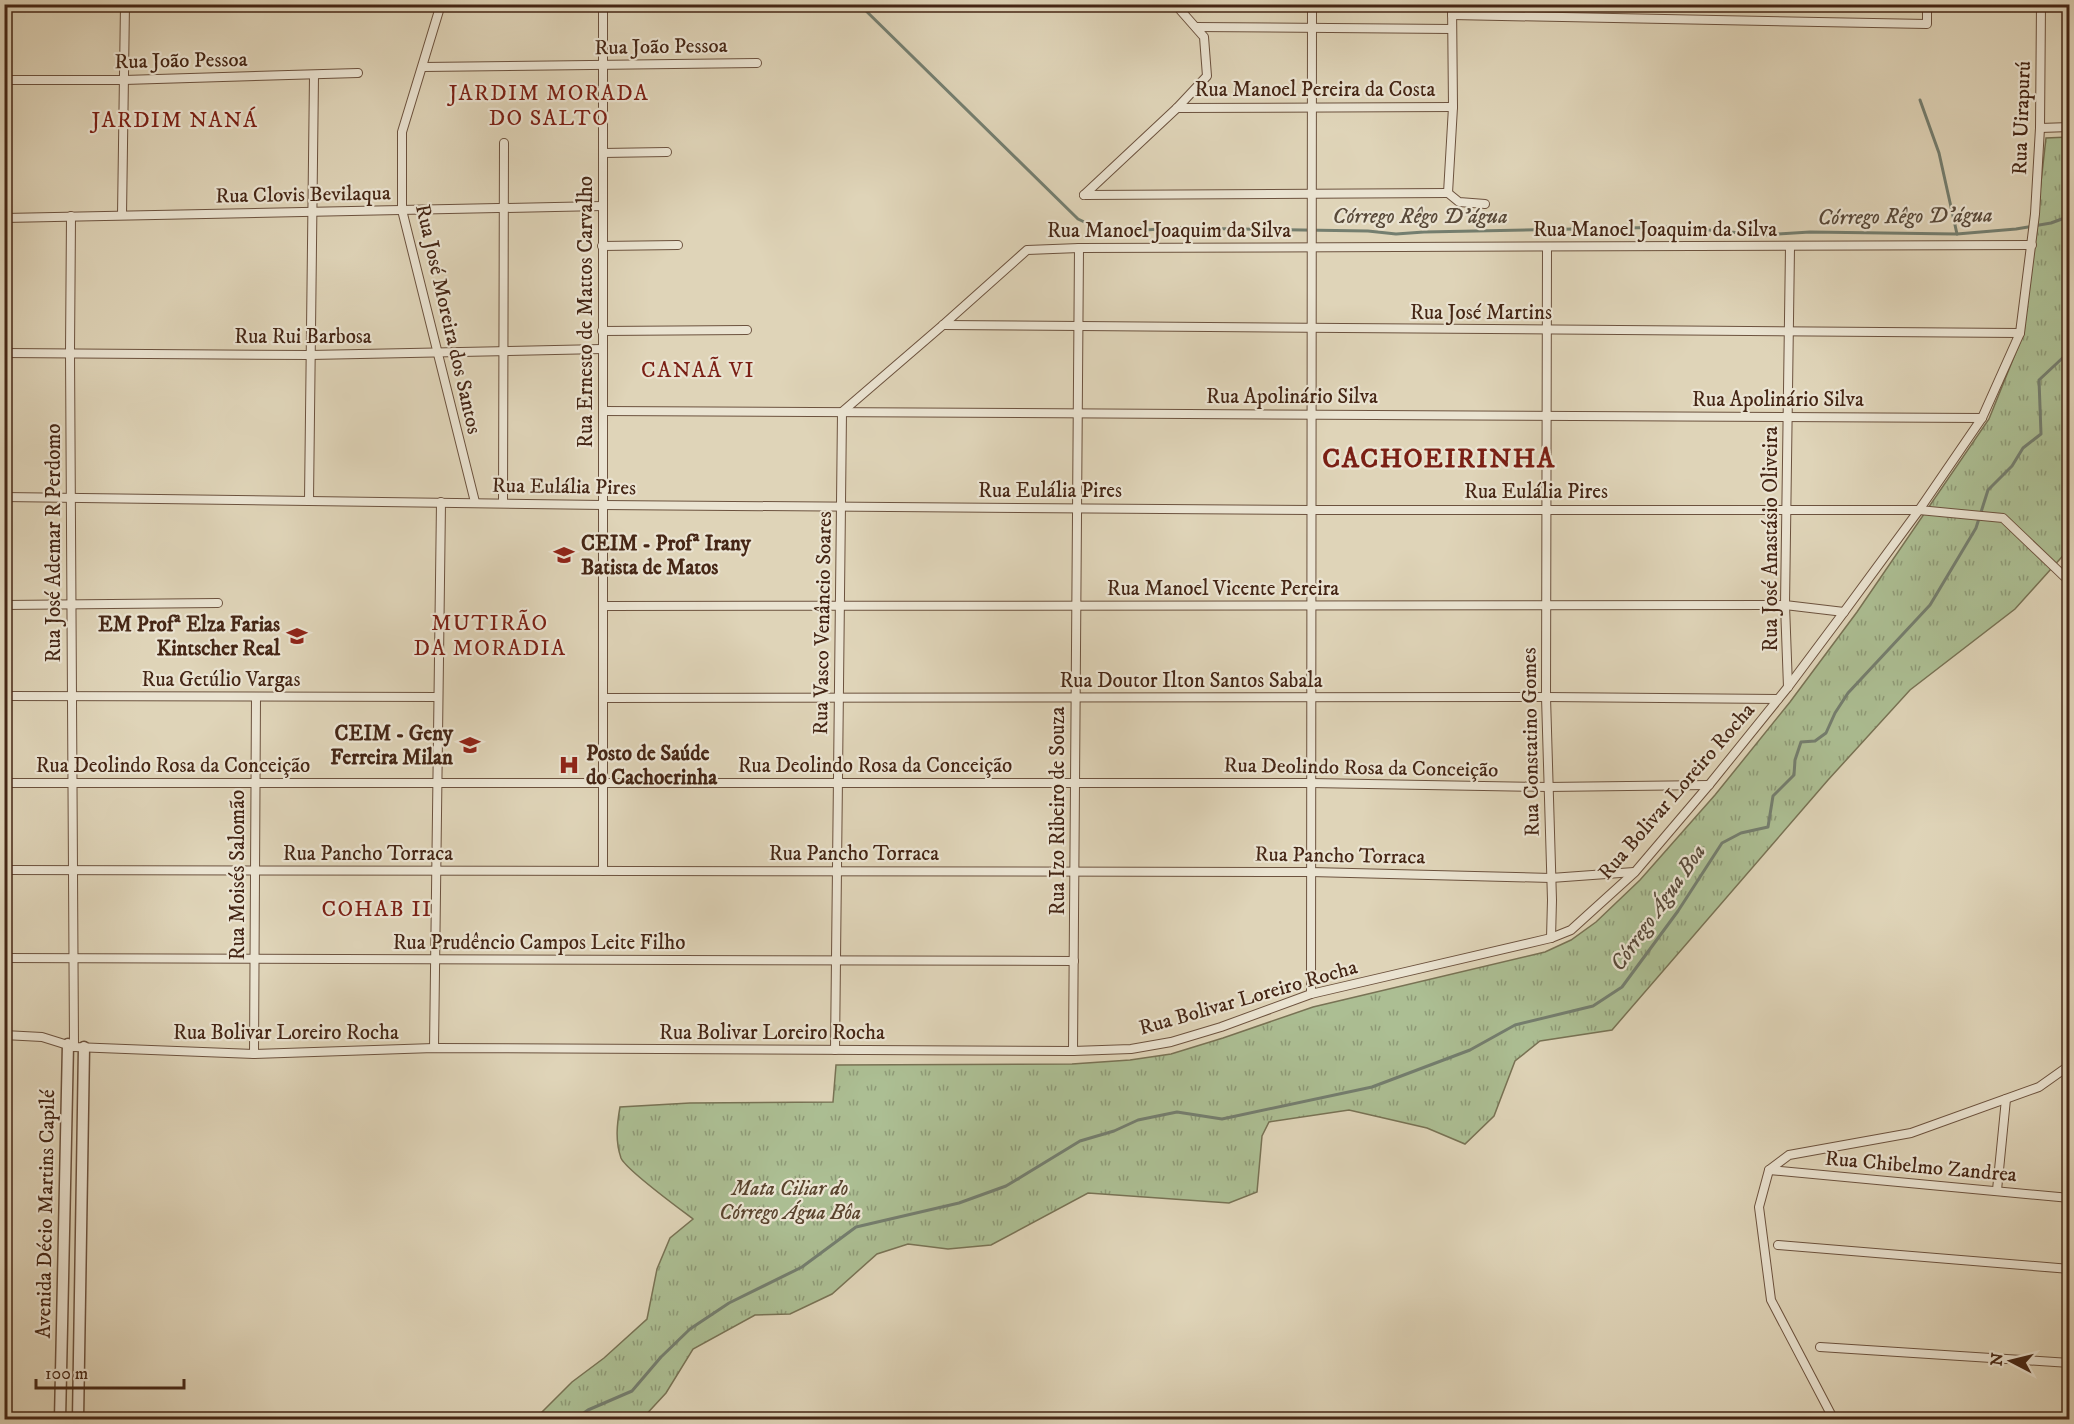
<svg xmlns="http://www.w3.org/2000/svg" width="2074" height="1424" viewBox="0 0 2074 1424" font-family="'IM FELL DW Pica',serif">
  <defs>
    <pattern id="grass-tufts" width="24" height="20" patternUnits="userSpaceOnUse" patternTransform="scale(1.5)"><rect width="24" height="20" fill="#acbe93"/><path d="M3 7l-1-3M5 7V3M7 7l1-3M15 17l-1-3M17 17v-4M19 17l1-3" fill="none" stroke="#8e9a77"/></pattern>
  </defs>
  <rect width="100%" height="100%" fill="#dfd4b8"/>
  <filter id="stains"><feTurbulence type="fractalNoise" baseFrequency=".00333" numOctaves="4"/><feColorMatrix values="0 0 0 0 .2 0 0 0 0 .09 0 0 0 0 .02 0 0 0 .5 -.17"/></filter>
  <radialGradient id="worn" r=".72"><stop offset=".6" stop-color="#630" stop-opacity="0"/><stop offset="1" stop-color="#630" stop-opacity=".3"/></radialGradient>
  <path fill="url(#grass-tufts)" stroke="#787254" stroke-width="1.5" d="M 2069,137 L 2069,549 L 2015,609 L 1910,690 L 1828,780 L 1612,1030 L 1540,1041 L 1515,1061 L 1494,1116 L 1465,1144 L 1427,1128 L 1349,1110 L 1269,1122 L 1262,1136 L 1257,1192 L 1229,1203 L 1088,1193 L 991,1245 L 948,1249 L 908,1244 L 877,1254 L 832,1294 L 790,1314 L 755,1315 L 693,1349 L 666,1393 L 642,1419 L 534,1420 L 572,1382 L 604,1358 L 647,1319 L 657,1269 L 670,1238 L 693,1219 C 680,1209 626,1170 621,1158 C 615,1141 617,1124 620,1107 L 690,1103 L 833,1102 L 836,1065 L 1072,1064 L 1130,1060 L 1171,1054 L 1223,1038 L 1313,1007 L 1545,952 L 1571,940 L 1596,922 L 1640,880 L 1715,795 L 1790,702 L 1857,612 L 1989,419 L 2024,332 L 2046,138 Z"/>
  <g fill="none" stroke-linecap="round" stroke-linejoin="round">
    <g stroke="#747e6f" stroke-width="3">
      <polyline points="859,4 1078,219 1097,228 1128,233 1145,230 1176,228 1368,231 1396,234 1424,232 1676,227 1763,235 1810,232 1957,234 2016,229 2051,223 2070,216"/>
      <polyline points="1920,100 1939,153 1957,234"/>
      <polyline points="574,1420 588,1410 632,1391 661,1357 690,1329 729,1303 802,1267 856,1227 959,1203 1006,1186 1080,1141 1114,1131 1138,1120 1177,1112 1222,1119 1372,1087 1470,1050 1515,1025 1593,1006 1622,987 1678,911 1722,843 1741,833 1768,827 1773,796 1794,775 1795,760 1801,742 1815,741 1826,733 1835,713 1848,693 1930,605 1976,528 1988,490 2012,466 2023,448 2041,434 2039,380 2070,351"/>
    </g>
    <g stroke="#6c523e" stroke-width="10">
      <g id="minor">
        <polyline points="441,4 402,132 402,210 475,502"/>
        <polyline points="603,4 603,871"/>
        <polyline points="1452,15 1927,24 1927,4"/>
        <polyline points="1196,27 1452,29"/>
        <polyline points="423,67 757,63"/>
        <polyline points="4,80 124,80 358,73"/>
        <polyline points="1177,108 1453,107"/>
        <polyline points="2040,128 2070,127"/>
        <polyline points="603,153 667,152"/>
        <polyline points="1448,193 1453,107 1452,4"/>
        <polyline points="1448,193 1459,202 1485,204"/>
        <polyline points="1084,195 1448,193"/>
        <polyline points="1084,195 1177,108 1207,76 1204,37 1175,4"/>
        <polyline points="122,215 125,4"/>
        <polyline points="71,216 70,352 74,1047"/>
        <polyline points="4,218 602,206"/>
        <polyline points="602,246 678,245"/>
        <polyline points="1547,248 1546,697 1552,900 1551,938"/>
        <polyline points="943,325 2020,333"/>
        <polyline points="602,331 747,330"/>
        <polyline points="4,353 310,355 602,349"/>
        <polyline points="603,411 1982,418"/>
        <polyline points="4,497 603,505 1312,510 1919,510 2003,518 2070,582"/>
        <polyline points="309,500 314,75"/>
        <polyline points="503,503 504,143"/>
        <polyline points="4,605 218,603"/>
        <polyline points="603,606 1785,605 1844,612"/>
        <polyline points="1788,687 1785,605 1790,247"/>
        <polyline points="4,696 438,697"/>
        <polyline points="603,698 1546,697 1778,699"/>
        <polyline points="4,783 1311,783 1547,787 1709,785"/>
        <polyline points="4,870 1311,872 1551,878 1634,872"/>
        <polyline points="4,958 1074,961"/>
        <polyline points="1311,994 1312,4"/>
        <polyline points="4,1035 42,1037 74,1047 254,1054 434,1048 1073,1051 1131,1049 1171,1042 1221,1027 1311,994 1551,938 1571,930 1635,872 1709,785 1788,687 1844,612 1919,510 1982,418 2020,333 2035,214 2040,128 2041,4"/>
        <polyline points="434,1048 441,502"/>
        <polyline points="835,1050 842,412 943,325 1027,250 1079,248 2032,245"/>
        <polyline points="1073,1051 1079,248"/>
        <polyline points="254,1054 256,697"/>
        <polyline points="1769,1170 2070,1198"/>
        <polyline points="1997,1190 2006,1099"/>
        <polyline points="1778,1245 2070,1269"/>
        <polyline points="1820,1347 2070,1363"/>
        <polyline points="1834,1420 1771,1300 1759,1207 1769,1170 1789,1155 1911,1133 2039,1087 2070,1065"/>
      </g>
    </g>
    <g stroke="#6c523e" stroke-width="13">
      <g id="tertiary">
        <polyline points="60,1420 68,1044"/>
        <polyline points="78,1420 84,1047"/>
      </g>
    </g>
    <use href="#minor" stroke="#eae3d1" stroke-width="8"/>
    <use href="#tertiary" stroke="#eae3d1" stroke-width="10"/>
  </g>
  <defs>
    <g id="school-bare" transform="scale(1.62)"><path d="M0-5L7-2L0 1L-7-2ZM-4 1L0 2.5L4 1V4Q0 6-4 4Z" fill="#8f2418" stroke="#eae3d1" stroke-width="2.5" paint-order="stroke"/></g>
    <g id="hospital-bare" transform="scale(1.62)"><path d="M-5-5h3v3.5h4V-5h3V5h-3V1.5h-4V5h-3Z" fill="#8f2418" stroke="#eae3d1" stroke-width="2.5" paint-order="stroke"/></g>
  </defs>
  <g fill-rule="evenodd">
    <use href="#school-bare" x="564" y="555"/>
    <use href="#school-bare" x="297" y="636"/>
    <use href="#school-bare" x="470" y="745"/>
    <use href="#hospital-bare" x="569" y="765"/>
  </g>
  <g text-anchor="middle" stroke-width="4.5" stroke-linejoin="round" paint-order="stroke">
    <g font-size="21" fill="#452615" stroke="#eae3d1">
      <text transform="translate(661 46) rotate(-1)" y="7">Rua João Pessoa</text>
      <text transform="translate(181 60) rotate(-1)" y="7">Rua João Pessoa</text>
      <text x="1315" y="96">Rua Manoel Pereira da Costa</text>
      <text transform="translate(2021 118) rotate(-88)" y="7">Rua Uirapurú</text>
      <text transform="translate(303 194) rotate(-1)" y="7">Rua Clovis Bevilaqua</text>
      <text x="1655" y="236">Rua Manoel Joaquim da Silva</text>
      <text x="1169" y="237">Rua Manoel Joaquim da Silva</text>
      <text transform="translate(585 312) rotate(-90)" y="7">Rua Ernesto de Mattos Carvalho</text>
      <text x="1481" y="319">Rua José Martins</text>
      <text transform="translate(449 319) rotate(77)" y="7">Rua José Moreira dos Santos</text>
      <text x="303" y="343">Rua Rui Barbosa</text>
      <text x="1292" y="403">Rua Apolinário Silva</text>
      <text x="1778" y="406">Rua Apolinário Silva</text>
      <text transform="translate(564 486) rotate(1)" y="7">Rua Eulália Pires</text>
      <text x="1050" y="497">Rua Eulália Pires</text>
      <text x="1536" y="498">Rua Eulália Pires</text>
      <text transform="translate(1770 539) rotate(-90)" y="7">Rua José Anastásio Oliveira</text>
      <text transform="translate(53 543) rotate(-90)" y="7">Rua José Ademar R Perdomo</text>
      <text x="1223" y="595">Rua Manoel Vicente Pereira</text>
      <text transform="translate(822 623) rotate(-89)" y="7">Rua Vasco Venâncio Soares</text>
      <text x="221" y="686">Rua Getúlio Vargas</text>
      <text x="1191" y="687">Rua Doutor Ilton Santos Sabala</text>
      <text transform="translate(1530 742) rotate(-91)" y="7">Rua Constatino Gomes</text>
      <text x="173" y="772">Rua Deolindo Rosa da Conceição</text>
      <text x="875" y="772">Rua Deolindo Rosa da Conceição</text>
      <text transform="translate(1361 767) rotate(1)" y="7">Rua Deolindo Rosa da Conceição</text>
      <text transform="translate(1676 791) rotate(-49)" y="7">Rua Bolivar Loreiro Rocha</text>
      <text transform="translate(1057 811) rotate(-90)" y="7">Rua Izo Ribeiro de Souza</text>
      <text x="368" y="860">Rua Pancho Torraca</text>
      <text x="854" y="860">Rua Pancho Torraca</text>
      <text transform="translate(1340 855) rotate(1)" y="7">Rua Pancho Torraca</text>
      <text transform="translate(237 875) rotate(-90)" y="7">Rua Moisés Salomão</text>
      <text x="539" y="949">Rua Prudêncio Campos Leite Filho</text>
      <text transform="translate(1248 997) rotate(-16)" y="7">Rua Bolivar Loreiro Rocha</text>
      <text x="286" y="1039">Rua Bolivar Loreiro Rocha</text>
      <text x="772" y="1039">Rua Bolivar Loreiro Rocha</text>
      <text transform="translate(1921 1166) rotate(5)" y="7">Rua Chibelmo Zandrea</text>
      <text transform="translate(45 1214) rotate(-89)" y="7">Avenida Décio Martins Capilé</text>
    </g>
    <g font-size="21" font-weight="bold" fill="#452615" stroke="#eae3d1" text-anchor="start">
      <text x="581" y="550">CEIM - Profª Irany<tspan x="581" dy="24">Batista de Matos</tspan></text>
      <text x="280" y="631" text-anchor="end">EM Profª Elza Farias<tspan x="280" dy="24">Kintscher Real</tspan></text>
      <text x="453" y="740" text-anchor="end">CEIM - Geny<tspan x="453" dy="24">Ferreira Milan</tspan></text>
      <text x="586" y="760">Posto de Saúde<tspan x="586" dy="24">do Cachoerinha</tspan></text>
    </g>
    <g font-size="21" font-style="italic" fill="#5a442e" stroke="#eae3d1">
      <text x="790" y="1195">Mata Ciliar do<tspan x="790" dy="24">Córrego Água Bôa</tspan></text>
    </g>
    <g font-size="22" letter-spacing="1.5" fill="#7a1f14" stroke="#eae3d1">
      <text x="549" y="100">JARDIM MORADA<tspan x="549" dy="25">DO SALTO</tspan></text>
      <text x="175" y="127">JARDIM NANÁ</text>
      <text x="698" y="377">CANAÃ VI</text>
      <text x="490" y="630">MUTIRÃO<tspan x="490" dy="25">DA MORADIA</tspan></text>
      <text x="377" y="916">COHAB II</text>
    </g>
    <g font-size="22" font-style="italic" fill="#594a3a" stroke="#eae3d1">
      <text x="1420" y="223">Córrego Rêgo D'água</text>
      <text transform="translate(1905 215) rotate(-1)" y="8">Córrego Rêgo D'água</text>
      <text transform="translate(1657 907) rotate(-55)" y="8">Córrego Água Boa</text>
    </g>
    <g font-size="27" font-weight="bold" letter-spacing="1.5" fill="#7a1f14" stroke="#eae3d1">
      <text x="1439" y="467">CACHOEIRINHA</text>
    </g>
  </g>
  <rect width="2074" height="1424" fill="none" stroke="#dfd4b8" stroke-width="24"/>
  <rect x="6" y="6" width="2062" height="1412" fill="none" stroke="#452615" stroke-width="3"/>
  <rect x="12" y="12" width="2050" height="1400" fill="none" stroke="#452615" stroke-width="1.5"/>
  <g transform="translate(2011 1361) rotate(277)" stroke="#eae3d1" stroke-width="4.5" paint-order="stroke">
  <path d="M0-4.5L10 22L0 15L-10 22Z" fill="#452615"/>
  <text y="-9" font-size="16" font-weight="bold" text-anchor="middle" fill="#452615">N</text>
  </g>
  <path d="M36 1379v9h148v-9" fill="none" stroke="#452615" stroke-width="3"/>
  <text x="45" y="1379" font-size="18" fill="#452615" stroke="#eae3d1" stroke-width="4.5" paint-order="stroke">100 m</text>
  <rect width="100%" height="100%" filter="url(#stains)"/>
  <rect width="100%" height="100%" fill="url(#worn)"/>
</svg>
